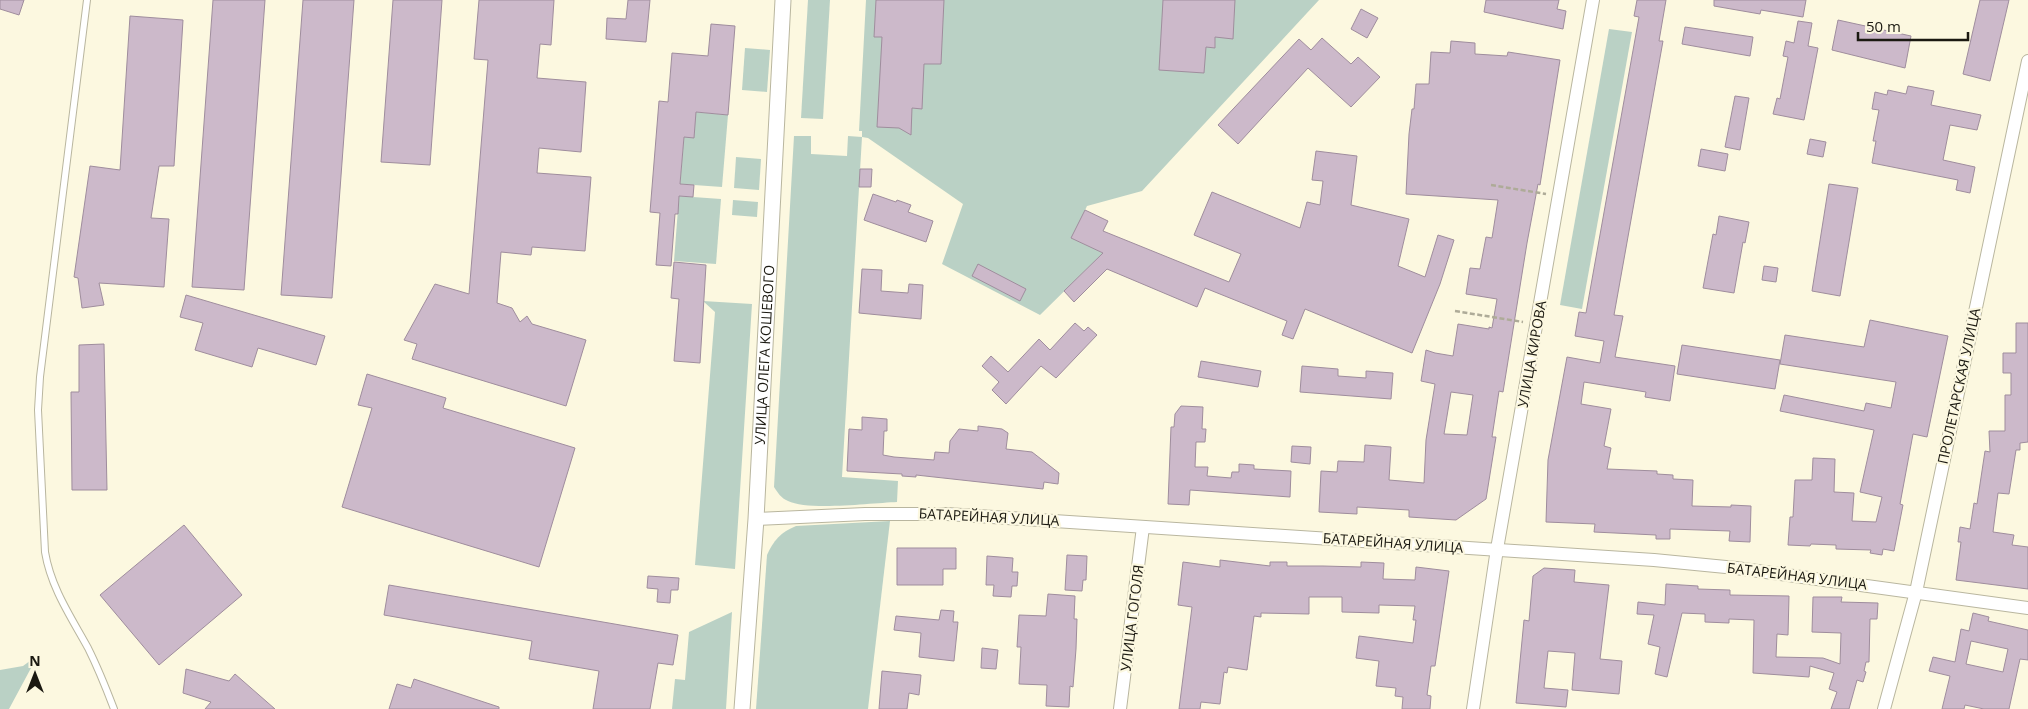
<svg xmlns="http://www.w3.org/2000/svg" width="2028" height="709" viewBox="0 0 2028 709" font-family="'Open Sans',sans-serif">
  <rect width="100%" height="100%" fill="#fcf8e0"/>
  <g fill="#bad1c5">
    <polygon points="808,0 830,0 823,119 801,118"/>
    <path d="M 866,0 L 1319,0 L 1142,191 L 1087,206 L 1072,238 L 1103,253 L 1040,315 L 942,264 L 963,204 L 868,138 L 862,137 L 842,477 L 898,481 L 897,502 C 872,503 808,511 788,501 C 781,498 778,493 774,487 L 794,136 L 811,136 L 811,154 L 847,156 L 848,136 L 862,137 L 862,131 L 859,131 Z"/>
    <polygon points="1609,29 1632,32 1582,309 1560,305"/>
    <polygon points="745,48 770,50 767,92 742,90"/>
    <polygon points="686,111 728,115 722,187 680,184"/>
    <polygon points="736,157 761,159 759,190 734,188"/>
    <polygon points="679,196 721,199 716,264 674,261"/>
    <polygon points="733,200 758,202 757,217 732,215"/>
    <polygon points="703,301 752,304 735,569 695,565 715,312"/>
    <path d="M 890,521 L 868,709 L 756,709 L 767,555 C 773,541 781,532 796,526 Z"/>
    <polygon points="732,612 726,709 672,709 675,679 685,680 689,632"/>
    <polygon points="38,655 9,709 0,709 0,670 23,666"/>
  </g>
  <g fill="#ccb9ca" stroke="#9f8d9d" fill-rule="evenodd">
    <polygon points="0,0 24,0 19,15 0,9"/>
    <polygon points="213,0 265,0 244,290 192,287"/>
    <polygon points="303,0 354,0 332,298 281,295"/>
    <polygon points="393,0 442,0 430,165 381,162"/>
    <polygon points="479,0 554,0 551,45 540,44 537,78 586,82 581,152 539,148 537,173 591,177 585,251 532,247 531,255 501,252 497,303 512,308 520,322 527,316 532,324 586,340 566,406 412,359 417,344 404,340 435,284 469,294 488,60 474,59"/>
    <polygon points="628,0 650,0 646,42 606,39 607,18 626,19"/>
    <polygon points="876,0 944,0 941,64 924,64 922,109 912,108 911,135 899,128 877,127 882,37 874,37"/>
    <polygon points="1163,0 1235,0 1233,39 1215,37 1215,48 1206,47 1204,73 1159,70"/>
    <polygon points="1486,0 1559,0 1557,9 1566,11 1563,29 1484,12"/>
    <polygon points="1637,0 1666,0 1659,41 1663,41 1614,315 1623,316 1615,357 1675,366 1670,401 1645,397 1646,392 1584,382 1581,404 1611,409 1604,446 1611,448 1607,469 1657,471 1657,474 1673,475 1673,479 1693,480 1692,506 1731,507 1731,505 1751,506 1750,542 1729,541 1730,531 1670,529 1670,539 1656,539 1656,535 1594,532 1595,524 1546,522 1548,460 1567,357 1600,363 1604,341 1575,336 1579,312 1586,313 1639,17 1634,16"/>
    <polygon points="1714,0 1806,0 1803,17 1761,10 1760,14 1714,6"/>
    <polygon points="1980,0 2009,0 1990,81 1963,74"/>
    <polygon points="1361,9 1378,18 1367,38 1351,29"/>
    <polygon points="130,16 183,20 174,166 159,166 151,218 169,219 164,287 99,283 104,305 82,308 78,278 74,277 90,166 120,170"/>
    <polygon points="1838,20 1911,36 1905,68 1832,50"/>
    <polygon points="1798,21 1812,23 1808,46 1818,48 1804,120 1773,114 1777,98 1780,99 1788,57 1783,56 1786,41 1794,43"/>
    <polygon points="711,24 735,26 728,115 696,112 694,138 684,137 680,184 694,185 693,197 679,196 678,214 675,214 671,266 656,265 660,213 650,212 659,101 668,102 672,53 708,56"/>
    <polygon points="1685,27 1753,37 1750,56 1682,44"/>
    <polygon points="1322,38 1351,64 1358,57 1380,77 1351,107 1308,68 1238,144 1218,125 1299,39 1311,50"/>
    <path d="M 1451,41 L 1475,43 L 1475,54 L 1507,56 L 1508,52 L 1560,60 L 1540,185 L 1538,184 L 1527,243 L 1503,392 L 1499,391 L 1492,437 L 1496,437 L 1486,499 L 1456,520 L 1409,517 L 1409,510 L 1357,507 L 1357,514 L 1319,512 L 1321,471 L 1337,472 L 1338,461 L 1364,462 L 1365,445 L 1391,447 L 1389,480 L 1424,483 L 1426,440 L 1435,384 L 1421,381 L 1426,350 L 1435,353 L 1453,356 L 1458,324 L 1489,329 L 1489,327 L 1492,328 L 1497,299 L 1466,294 L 1470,268 L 1480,269 L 1486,237 L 1492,238 L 1498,200 L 1406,194 L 1409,134 L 1412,109 L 1414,109 L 1416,84 L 1429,84 L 1431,52 L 1450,53 ZM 1451,392 L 1473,395 L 1467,435 L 1444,434 Z"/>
    <polygon points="1908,86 1934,91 1931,105 1981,115 1977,130 1950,125 1943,160 1975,167 1970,193 1956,190 1958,180 1872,163 1876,141 1873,141 1879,110 1872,109 1875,92 1887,95 1888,90 1906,94"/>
    <polygon points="1735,96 1749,98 1740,150 1725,147"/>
    <polygon points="1810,139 1826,142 1823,157 1807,154"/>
    <polygon points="1701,149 1728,154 1725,171 1698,166"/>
    <polygon points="1316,151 1357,156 1351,205 1409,219 1398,266 1425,277 1438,235 1454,240 1440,284 1412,353 1305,309 1293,339 1282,335 1287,321 1205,288 1197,307 1107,269 1074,302 1064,291 1103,253 1071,238 1085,210 1108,221 1103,231 1229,282 1241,254 1194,235 1212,192 1300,228 1307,202 1320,205 1323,181 1312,180"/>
    <polygon points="860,169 872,169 871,187 859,187"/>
    <polygon points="1829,184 1858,188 1840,296 1812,291"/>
    <polygon points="873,194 896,202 897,200 911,205 908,212 933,221 926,242 864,220"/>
    <polygon points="1719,216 1749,222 1745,243 1743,242 1734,293 1703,288 1713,234 1716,235"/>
    <polygon points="674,262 706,265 700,363 674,361 679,299 671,298"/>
    <polygon points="978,264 1026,289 1020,301 972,276"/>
    <polygon points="1764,266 1778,268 1776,282 1762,280"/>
    <polygon points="862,269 882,270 881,291 908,293 909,284 923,285 921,319 859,313"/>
    <polygon points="186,295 325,336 316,365 258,348 252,367 195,350 203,323 180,317"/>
    <polygon points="1870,320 1948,336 1927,437 1913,434 1900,504 1903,505 1894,551 1883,549 1882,555 1870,553 1871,550 1836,549 1836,545 1811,544 1810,546 1788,545 1790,517 1793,517 1795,480 1812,480 1813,458 1835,459 1834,492 1854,493 1852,521 1876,522 1882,497 1860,492 1874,430 1780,411 1784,395 1864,411 1866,403 1891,408 1896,382 1780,364 1785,335 1864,347"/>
    <polygon points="1075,323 1084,331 1088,327 1097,335 1056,378 1041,366 1006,404 992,390 999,382 982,366 991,356 1008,372 1039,339 1050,350"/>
    <polygon points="2016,323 2028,323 2028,442 2020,443 2020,450 2016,450 2009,494 1998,493 1993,532 2014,535 2012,545 2028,547 2028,589 1956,580 1961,542 1958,542 1960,527 1970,529 1974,503 1977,504 1985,451 1990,452 1989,431 2005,431 2005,395 2011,395 2011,373 2003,373 2003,353 2016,353"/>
    <polygon points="104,344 107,490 72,490 71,392 79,392 79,345"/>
    <polygon points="1682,345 1780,360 1775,389 1677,374"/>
    <polygon points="1201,361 1261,371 1258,387 1198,377"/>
    <polygon points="1302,366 1338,369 1338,376 1366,378 1366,371 1393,373 1391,399 1300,392"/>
    <polygon points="367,374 446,398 443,408 575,448 539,567 342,507 372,408 358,405"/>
    <polygon points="1181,406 1203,407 1202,429 1206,429 1205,442 1196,442 1195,467 1208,467 1207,476 1231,478 1232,472 1239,472 1239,464 1254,465 1254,469 1291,471 1290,497 1190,490 1189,505 1168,504 1171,427 1174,427 1175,414"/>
    <polygon points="862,417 887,419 887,431 884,431 883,455 894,457 934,460 935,452 949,453 950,441 959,429 978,431 978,426 1002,429 1008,433 1006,449 1032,452 1059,473 1058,484 1044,482 1043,489 916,475 916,477 902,476 902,474 847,471 849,429 862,430"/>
    <polygon points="1292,446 1311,447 1310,464 1291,462"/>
    <polygon points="184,525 242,595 159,665 100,595"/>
    <polygon points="897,548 956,548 956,569 943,569 943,585 897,585"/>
    <polygon points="1067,555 1087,556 1086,580 1083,580 1082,591 1065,590"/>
    <polygon points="987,556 1013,558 1012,572 1018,572 1017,586 1012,586 1011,597 993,596 994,585 986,585"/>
    <polygon points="1220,560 1270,566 1270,562 1287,562 1287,566 1323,566 1361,567 1361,562 1384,563 1383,579 1415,580 1416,567 1449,571 1435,666 1431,666 1427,695 1431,696 1430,709 1402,709 1403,697 1395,696 1396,688 1376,686 1379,661 1356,658 1359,636 1413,643 1416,620 1413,620 1415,606 1379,605 1379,613 1342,612 1342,597 1309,597 1309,614 1261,613 1261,617 1254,616 1247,670 1228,667 1227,673 1224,672 1220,704 1201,702 1200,709 1179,709 1192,607 1178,605 1183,562 1220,567"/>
    <polygon points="1544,568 1575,570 1574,582 1609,585 1600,659 1622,661 1619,694 1572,690 1575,653 1548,651 1544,688 1568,690 1566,707 1516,703 1524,620 1529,621 1533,576"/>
    <polygon points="648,576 679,578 678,590 671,590 670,603 657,602 658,589 647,588"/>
    <polygon points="1666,584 1698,586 1698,589 1730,590 1730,595 1789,596 1788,635 1777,634 1776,657 1823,658 1840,664 1841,633 1812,632 1813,597 1842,597 1841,602 1878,603 1877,619 1870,619 1869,662 1866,662 1864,671 1866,672 1863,682 1857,680 1849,709 1831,709 1837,692 1829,689 1834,673 1810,666 1809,677 1753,673 1754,620 1729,619 1729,623 1705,622 1705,614 1682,613 1667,677 1655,674 1660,647 1648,644 1654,615 1637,614 1638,602 1665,605"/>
    <polygon points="389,585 678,635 673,665 658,663 650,709 593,709 599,671 529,659 532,641 384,615"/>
    <polygon points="1048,594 1075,596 1074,619 1077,619 1076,649 1073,687 1070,686 1069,707 1046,706 1047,685 1019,684 1021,647 1017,647 1019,615 1046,616"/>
    <polygon points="941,610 954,611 953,622 958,622 954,661 919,657 921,633 894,630 896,616 939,620"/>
    <path d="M 1973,613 L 1989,617 L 1988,621 L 2028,630 L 2028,660 L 2020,659 L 2009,709 L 1984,709 L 1965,705 L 1964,709 L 1942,709 L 1950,676 L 1929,671 L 1933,657 L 1955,662 L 1961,629 L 1969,631 ZM 1971,641 L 2008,649 L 2003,672 L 1966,664 Z"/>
    <polygon points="982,648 998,650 996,669 981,668"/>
    <polygon points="186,669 229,681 235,674 275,709 205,709 211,702 183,693"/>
    <polygon points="882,671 921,675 919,695 909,693 907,709 879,709"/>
    <polygon points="414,679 499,707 499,709 389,709 397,684 411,688"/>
  </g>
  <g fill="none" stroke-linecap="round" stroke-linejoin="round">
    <g stroke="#b9b69f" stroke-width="8">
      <path id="service" d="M 87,0 L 40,377 L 38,410 L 45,552 C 51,588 71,617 88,648 C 98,668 106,688 114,709"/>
    </g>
    <g stroke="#b9b69f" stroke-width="14">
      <g id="minor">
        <polyline points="756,519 865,514 947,514 1654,560 1736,568 2028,608"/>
        <polyline points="1120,709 1143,527"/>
        <polyline points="1473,709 1497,549 1593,0"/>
        <polyline points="1884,709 1916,592 2028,61"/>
      </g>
    </g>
    <g stroke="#b9b69f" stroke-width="17">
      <g id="tertiary">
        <path id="s1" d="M 742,709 L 756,519 L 783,0"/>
      </g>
    </g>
    <g stroke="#aeab98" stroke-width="2.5" stroke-dasharray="5 2.5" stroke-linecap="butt">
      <polyline points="1491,185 1546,194"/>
      <polyline points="1455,311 1523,322"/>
    </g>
    <use href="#service" stroke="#fff" stroke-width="6"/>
    <use href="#minor" stroke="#fff" stroke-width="12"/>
    <use href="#tertiary" stroke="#fff" stroke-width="15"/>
  </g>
  <g text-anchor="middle" stroke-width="4.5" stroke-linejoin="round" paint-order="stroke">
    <g font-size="14" fill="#1b1911" stroke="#fcf8e0">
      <text transform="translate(1532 354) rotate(-80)" y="5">УЛИЦА КИРОВА</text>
      <text dy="5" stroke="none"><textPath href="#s1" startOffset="355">УЛИЦА ОЛЕГА КОШЕВОГО</textPath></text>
      <text transform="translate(1959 386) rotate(-78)" y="5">ПРОЛЕТАРСКАЯ УЛИЦА</text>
      <text transform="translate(989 517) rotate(3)" y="5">БАТАРЕЙНАЯ УЛИЦА</text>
      <text transform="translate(1393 543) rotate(4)" y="5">БАТАРЕЙНАЯ УЛИЦА</text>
      <text transform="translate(1797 576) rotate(7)" y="5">БАТАРЕЙНАЯ УЛИЦА</text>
      <text transform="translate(1132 618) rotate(-83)" y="5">УЛИЦА ГОГОЛЯ</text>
    </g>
  </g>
  <g transform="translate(35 674)" stroke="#fcf8e0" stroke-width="4" paint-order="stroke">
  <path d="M0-4L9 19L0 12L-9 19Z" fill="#1b1911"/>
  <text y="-8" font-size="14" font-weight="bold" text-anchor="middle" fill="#1b1911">N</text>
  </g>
  <path d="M1858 32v8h110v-8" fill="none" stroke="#1b1911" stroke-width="2.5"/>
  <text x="1866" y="32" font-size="15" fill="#1b1911" stroke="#fcf8e0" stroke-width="4" paint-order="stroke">50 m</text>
</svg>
